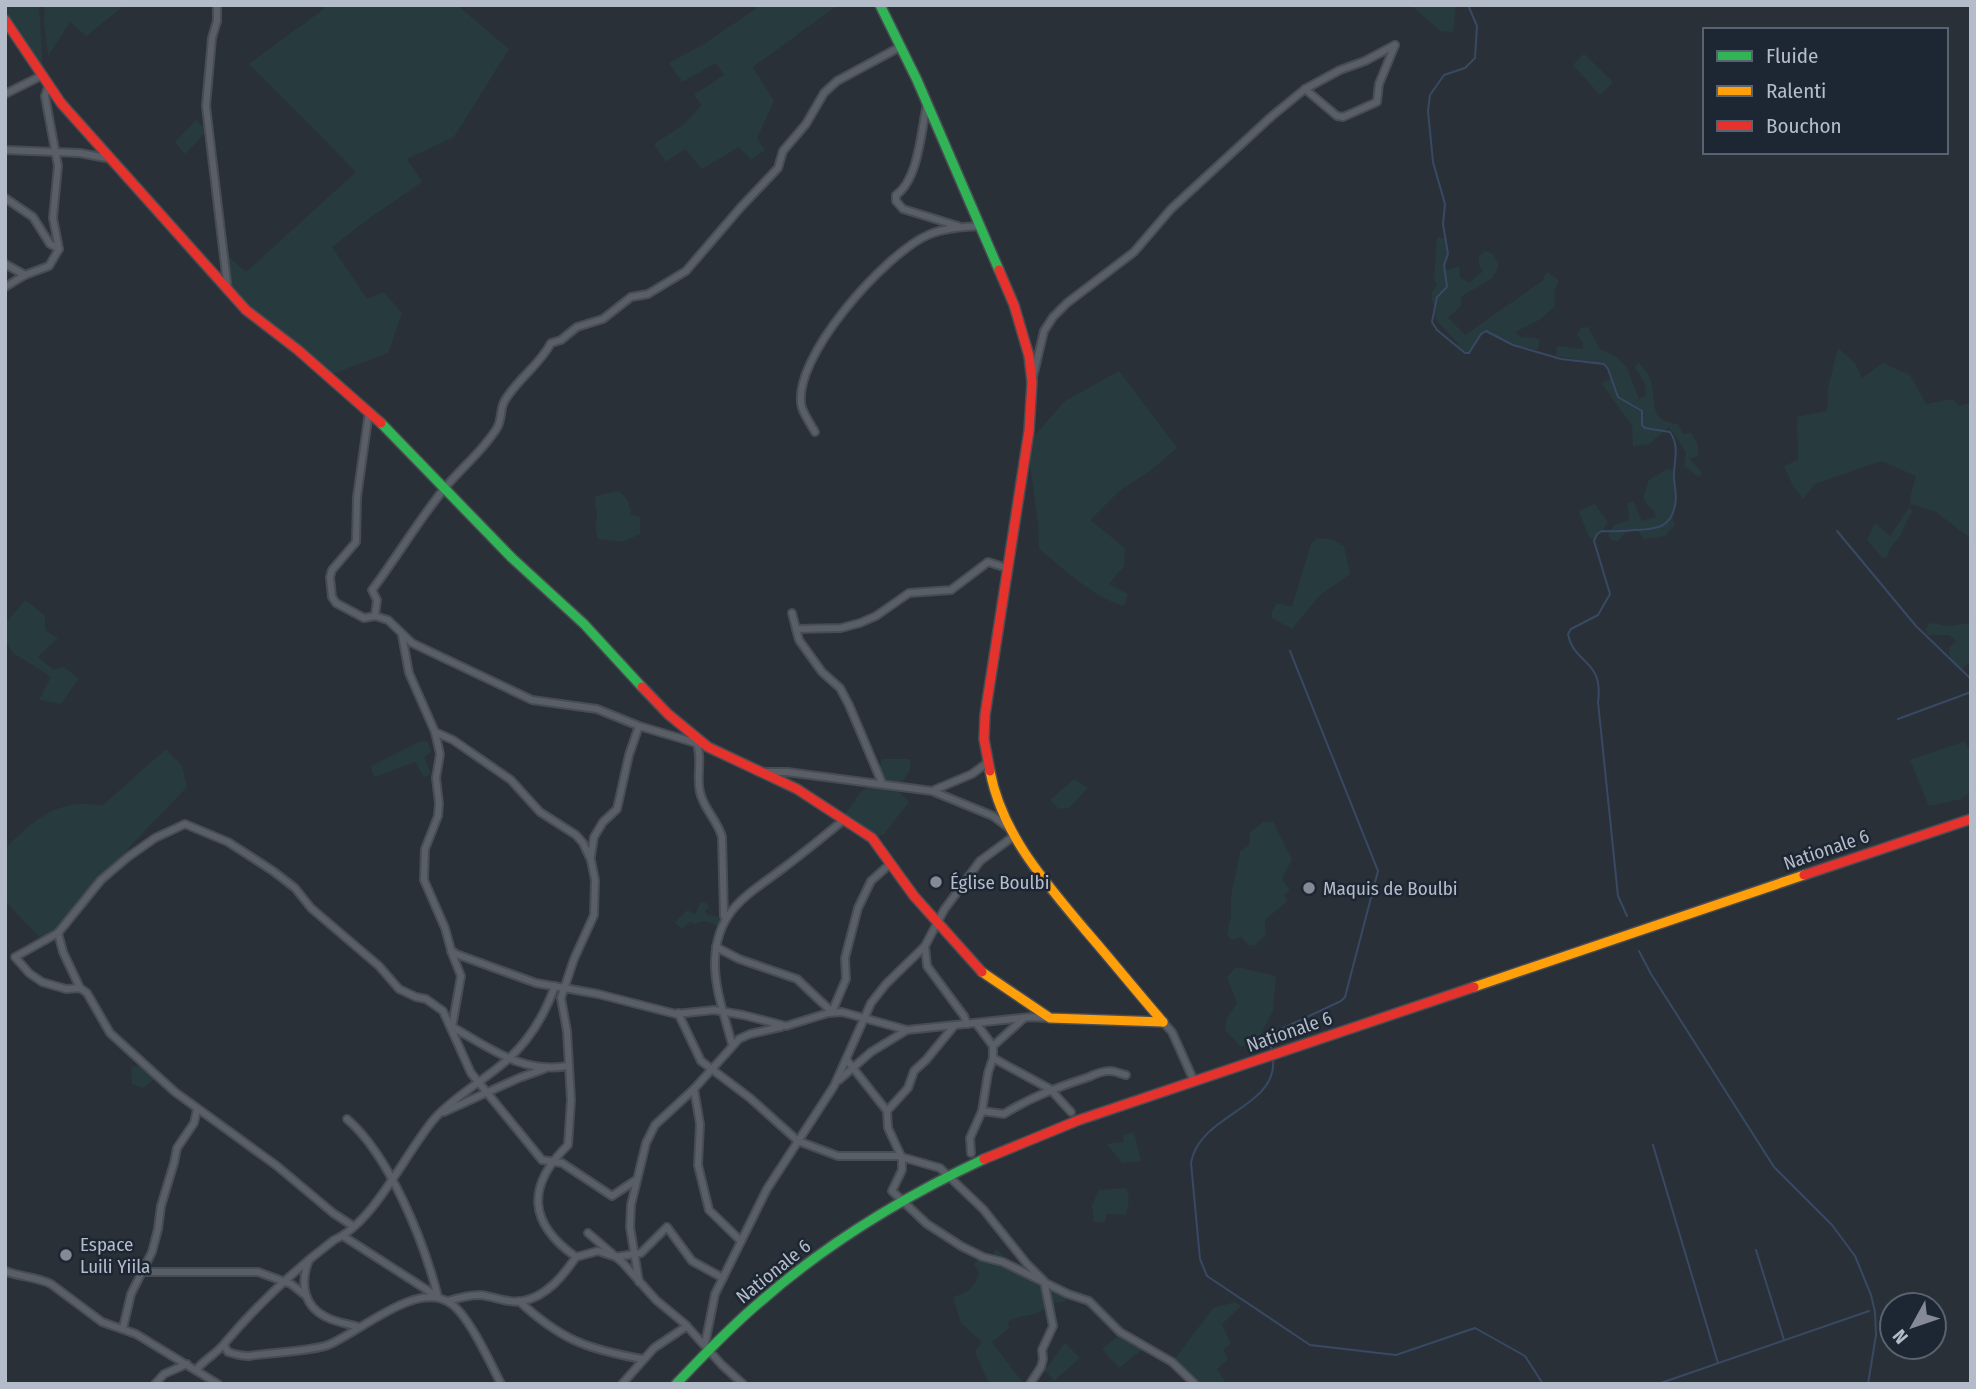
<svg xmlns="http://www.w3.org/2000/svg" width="1976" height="1389" viewBox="0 0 1976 1389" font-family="'Fira Sans Condensed',sans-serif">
  <rect width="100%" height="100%" fill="#2a3038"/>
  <g fill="#273a3e">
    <polygon points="5,5 39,5 43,69 5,14"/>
    <polygon points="45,5 125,5 86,36 70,22 48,56 44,22"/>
    <polygon points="329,5 457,5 509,49 454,137 407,159 422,182 371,217 332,247 367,299 384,292 402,313 388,353 332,374 263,319 232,288 228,256 246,272 356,172 249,64"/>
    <polygon points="761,5 838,5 753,67 774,101 757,138 765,150 751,160 739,147 702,169 685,149 666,162 654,144 683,125 702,105 694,95 724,75 716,63 682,82 669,63 704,44"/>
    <polygon points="1411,5 1456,5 1453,32 1440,31"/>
    <polygon points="1584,54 1613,82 1600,95 1573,65"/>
    <polygon points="196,120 208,130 185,154 175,142"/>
    <polygon points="1437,237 1447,239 1448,254 1445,271 1459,266 1460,277 1469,283 1483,271 1479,265 1479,256 1485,251 1493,254 1499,265 1493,278 1462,296 1461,306 1448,318 1465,335 1542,281 1547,272 1559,280 1554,292 1555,306 1541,319 1515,332 1521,337 1540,339 1538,350 1513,345 1486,331 1481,334 1469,353 1459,350 1458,343 1437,321 1432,300 1432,292 1437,285 1434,279"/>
    <path d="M 1588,327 L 1600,349 L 1617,357 L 1627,368 L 1639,399 L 1646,395 L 1645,383 L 1635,367 L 1639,363 C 1643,367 1647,372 1649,377 C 1659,397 1645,422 1678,424 L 1683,434 L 1691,433 L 1698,445 L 1698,456 L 1690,459 L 1702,473 L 1699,477 L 1684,466 L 1686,452 L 1669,427 L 1649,444 L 1633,446 L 1632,425 L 1601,383 L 1612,379 L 1604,364 L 1556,356 L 1557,346 L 1583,349 L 1583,343 L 1577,335 L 1581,328 Z"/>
    <polygon points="1838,348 1855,363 1862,378 1883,363 1910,375 1926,404 1953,399 1959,406 1971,403 1971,539 1936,512 1911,504 1910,498 1916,476 1881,461 1815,484 1803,499 1793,486 1784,466 1798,460 1797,417 1827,411 1828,388"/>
    <path d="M 1119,371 L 1177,448 L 1150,471 L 1119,491 L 1090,520 L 1125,548 L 1124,566 L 1109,584 L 1128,594 L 1124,606 C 1092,597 1066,570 1039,549 L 1038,522 L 1029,458 L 1033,437 L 1065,401 Z"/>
    <path d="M 1667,469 L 1674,470 C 1673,482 1678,495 1675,507 C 1673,515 1671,517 1675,525 L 1665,536 L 1644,539 L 1637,530 L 1627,531 L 1618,541 L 1611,540 L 1608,535 L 1614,525 L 1630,520 L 1627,504 L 1633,501 L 1642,521 L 1656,517 L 1654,510 L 1648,506 L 1643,498 L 1649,480 Z"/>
    <path d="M 618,491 C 627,496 630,505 631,515 L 640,517 L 640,534 L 623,542 L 598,539 C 595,529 596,524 597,514 C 597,507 593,504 596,496 Z"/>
    <polygon points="1595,504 1608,522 1602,531 1597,534 1594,541 1588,535 1579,511"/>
    <path d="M 1909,508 L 1913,511 C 1908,519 1905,524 1902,532 C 1898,543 1889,544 1887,558 L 1882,557 L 1867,540 L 1875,523 L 1890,536 Z"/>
    <polygon points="1317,538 1331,539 1344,546 1350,574 1320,595 1292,629 1272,618 1272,611 1277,603 1292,607 1311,544"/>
    <polygon points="25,600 45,616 45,630 58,638 38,657 54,670 63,666 79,679 61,704 39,700 51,677 13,653 6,642 6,623"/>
    <polygon points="1930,623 1948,626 1971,623 1971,660 1961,670 1950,659 1949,648 1956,641 1949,635 1928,635 1925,630"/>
    <polygon points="421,741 428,742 431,752 424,757 431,774 424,777 415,762 374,777 371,766"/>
    <polygon points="1965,741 1971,754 1971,792 1961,799 1929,806 1910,760"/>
    <path d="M 166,749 L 182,766 L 187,787 L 135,841 L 55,931 L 42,940 L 5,901 L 5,849 C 32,821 60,796 102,806 Z"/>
    <polygon points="882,759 910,759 910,770 897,790 909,802 884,834 872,838 843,817 861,792 876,779"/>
    <polygon points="1074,779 1088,788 1069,808 1059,809 1050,800"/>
    <polygon points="1263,822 1273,822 1292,859 1282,879 1290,890 1284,895 1288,901 1265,920 1266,934 1255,945 1248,945 1241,937 1232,940 1227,935 1231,915 1231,896 1240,852 1249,845 1250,833"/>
    <polygon points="701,902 706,903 709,907 705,911 706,914 721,918 718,926 705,921 694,924 691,921 682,929 675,922 688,910 693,914 695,914"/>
    <polygon points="1236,967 1276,976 1273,1011 1260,1036 1241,1047 1225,1030 1227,1018 1237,1003 1227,977"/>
    <polygon points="144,1065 158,1072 156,1078 143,1088 132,1084 131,1067"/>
    <polygon points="1134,1132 1141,1161 1122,1163 1107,1144 1123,1142 1124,1135"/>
    <polygon points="1127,1188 1129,1200 1126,1215 1106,1214 1105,1222 1094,1222 1092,1205 1099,1190"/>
    <path d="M 996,1249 L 1003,1255 L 1003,1260 L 1068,1295 L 1064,1302 L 1051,1303 C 1035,1320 1022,1312 1008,1322 L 1009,1328 L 992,1342 L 1024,1384 L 989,1384 L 975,1352 L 982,1342 L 961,1323 L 953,1297 C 967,1293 976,1287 979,1272 L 974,1264 L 978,1260 L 988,1263 Z"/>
    <polygon points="1235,1302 1241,1306 1222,1324 1231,1344 1223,1349 1228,1359 1217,1369 1227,1384 1199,1384 1172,1363 1213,1308"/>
    <polygon points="1120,1335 1143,1349 1119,1368 1102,1349"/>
    <polygon points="1065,1343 1080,1358 1054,1381 1045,1370"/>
  </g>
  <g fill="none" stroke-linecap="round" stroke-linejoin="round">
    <g stroke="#384963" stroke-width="2">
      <path d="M 1468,5 L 1477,26 L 1475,58 L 1465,68 L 1444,75 L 1430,95 L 1428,111 L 1433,162 L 1445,204 L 1443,224 L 1448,254 L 1444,265 L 1447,287 L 1437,297 L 1432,322 L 1437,330 L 1465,353 L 1469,353 L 1481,334 L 1486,331 L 1513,345 L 1561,359 L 1604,364 L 1608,369 L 1618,397 L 1642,411 L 1642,425 L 1645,428 L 1670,432 C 1679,445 1675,457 1674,473 C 1673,484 1678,494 1675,505 C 1671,529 1654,529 1635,530 C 1623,531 1613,532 1602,531 L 1597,534 L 1594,541 L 1610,594 L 1598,615 L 1571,629 L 1568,634 C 1574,665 1604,659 1598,702 L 1618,896 L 1627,916"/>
      <polyline points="1837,531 1916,626 1971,679"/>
      <polyline points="1898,719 1971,692"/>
      <polyline points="1639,951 1651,974 1774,1167 1832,1225 1855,1256 1871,1295 1875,1312 1876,1335 1868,1384"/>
      <polyline points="1271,1048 1270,1039 1275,1032 1341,1001 1345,997 1378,871 1290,651"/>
      <path d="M 1273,1059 C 1278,1108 1199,1114 1191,1163 L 1200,1259 L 1207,1276 L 1310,1345 L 1396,1355 L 1475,1328 L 1525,1356 L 1543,1384"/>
      <polyline points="1653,1145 1718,1363"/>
      <polyline points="1756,1250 1784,1340"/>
      <polyline points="1658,1384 1869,1311"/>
    </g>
    <g stroke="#484c53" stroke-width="10">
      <g id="street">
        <polyline points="217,5 217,21 212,38 206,106 228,291"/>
        <polyline points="1305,89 1337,116 1343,117 1377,102 1379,84 1395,45"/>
        <polyline points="5,94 43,75"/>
        <path d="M 927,104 C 921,130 919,179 896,195 L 896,201 L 903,209 L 958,226"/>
        <polyline points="5,150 80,153 111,159"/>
        <polyline points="5,198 33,217 50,244 59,249"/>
        <polyline points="5,264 25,275 49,266 59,249 53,218 58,166 45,96 49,84"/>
        <polyline points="5,287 25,275"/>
        <polyline points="1033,377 1044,331 1053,317 1067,303 1134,252 1171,209 1272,116 1305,89 1340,70 1365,61 1395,45"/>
        <polyline points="369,412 357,497 356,542 332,570 330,577 332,597 336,603 364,618 375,616 388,620 412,643 532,700 597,709 639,726 703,745"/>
        <path d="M 815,432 C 811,425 805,416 802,408 C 789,360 886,253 928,235 C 944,228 963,227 981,226"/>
        <polyline points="792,613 799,640 822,672 840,688 849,705 882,783"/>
        <path d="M 375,616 L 377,600 L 372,590 C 397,557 418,521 444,489 C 461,468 483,451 497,428 C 502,420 500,410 504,402 C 516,380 539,366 551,343 L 561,340 L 577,327 L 603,319 L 631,297 L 648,294 L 686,271 L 741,207 L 778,168 L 783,151 L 806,124 L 824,93 L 837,81 L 900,47"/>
        <polyline points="796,629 841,628 860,623 876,616 909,593 951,590 988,562 1007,568"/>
        <path d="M 402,635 L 409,673 L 435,732 L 453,740 L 511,780 L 540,812 L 576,835 L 583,843 L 591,860 L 595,880 L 594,915 L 574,959 L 561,998 L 567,1031 L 571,1100 L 568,1145 C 526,1186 528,1223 576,1257"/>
        <polyline points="435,732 440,754 436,778 439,803 438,816 425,849 424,880 445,928 451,950 456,954 536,983 598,994 676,1014 714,1010 743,1015 786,1026 828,1013 842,1012 907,1030 1031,1017 1048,1018"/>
        <path d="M 696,741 C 703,758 696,775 700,792 C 703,808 718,821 722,837 L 724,916"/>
        <polyline points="765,772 787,772 932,791 993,816 1009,828"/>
        <polyline points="934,790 972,774 987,763"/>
        <polyline points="591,856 594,837 603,822 617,809 629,755 639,726"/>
        <polyline points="58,933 63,952 80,988"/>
        <polyline points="925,946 927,966 964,1016 967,1024"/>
        <polyline points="716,947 739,959 797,979 832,1012 846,979 845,958 858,908 871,881 890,864"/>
        <path d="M 451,951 L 461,976 L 452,1027 C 491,1048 521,1074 568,1066"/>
        <polyline points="678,1013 701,1061 750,1098 798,1141 838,1156 898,1156 940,1168 983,1209 1027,1264 1044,1281 1053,1326 1042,1350 1043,1359 1041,1367 1030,1384"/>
        <polyline points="1163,1022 1172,1032 1194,1081"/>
        <polyline points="976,1023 993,1046"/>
        <path d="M 732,1044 C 725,1017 714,988 715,960 C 717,908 750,894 786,866 C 806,851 825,835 845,819"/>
        <polyline points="993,1058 1050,1089 1071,1112"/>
        <polyline points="846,1059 887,1111 888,1128 902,1158 902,1170 892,1191 927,1224 961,1246 983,1257 1003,1262 1068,1294 1089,1301 1120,1332 1172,1362 1195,1384"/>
        <polyline points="839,1080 871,1052 907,1030"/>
        <polyline points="694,1089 700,1124 698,1165 709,1210 741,1241"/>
        <polyline points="887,1111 908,1088 914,1071 926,1060 954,1026"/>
        <path d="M 982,1111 L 1004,1114 C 1031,1097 1058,1087 1089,1077 C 1095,1074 1102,1071 1110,1071 C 1115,1071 1121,1074 1126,1075"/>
        <polyline points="444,1112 519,1078 544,1069"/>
        <polyline points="971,1153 970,1138 982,1111 988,1073 993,1058 993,1046 1023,1019"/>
        <polyline points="353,1226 333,1213 277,1166 175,1092 110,1033 87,993 80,988 66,989 42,982 29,973 15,957 58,933 101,880 128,857 155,838 185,824 228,842 273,871 295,888 311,908 379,966 399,989 416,997 426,999 443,1011 471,1073 542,1160 562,1163 612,1196 636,1180"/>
        <polyline points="588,1233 623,1263 656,1300 685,1324 722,1365 743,1384"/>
        <path d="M 343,1236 L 438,1297 C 424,1242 390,1156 347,1119"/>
        <path d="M 309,1260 C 300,1282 303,1306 326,1317 C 335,1322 348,1324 359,1327"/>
        <path d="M 5,1271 C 20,1277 37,1277 51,1284 L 102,1322 L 136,1334 L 218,1384"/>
        <polyline points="143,1272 258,1272 291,1284 305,1295"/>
        <polyline points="639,1282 630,1227 631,1205 646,1143 655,1125 694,1089 739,1039 750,1034 781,1027"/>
        <path d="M 448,1301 C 458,1298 469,1295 480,1295 C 493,1296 509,1304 523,1301 C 547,1296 563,1276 576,1257 L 598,1251 L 616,1257 L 641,1253 L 667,1227 L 692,1261 L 723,1278"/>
        <path d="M 519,1301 C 561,1340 587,1349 642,1359"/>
        <polyline points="123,1328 131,1294 152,1252 158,1229 161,1206 174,1163 177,1148 194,1123 197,1110"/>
        <polyline points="705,1344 715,1294 767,1189 834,1086 871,1003 886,984 925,946 944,910 980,861 1014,836"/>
        <path d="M 224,1345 L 228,1352 C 234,1354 242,1356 249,1356 C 267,1353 313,1351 328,1345 C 359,1333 416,1280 450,1303 C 468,1314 491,1364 501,1384"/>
        <path d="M 197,1369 C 205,1359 216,1354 224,1344 C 257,1305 293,1271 334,1240 C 374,1223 407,1150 435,1118 C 455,1096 483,1081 506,1061 C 528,1042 545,1014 555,986"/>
        <polyline points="155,1384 164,1374 187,1364"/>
        <polyline points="622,1384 654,1348 687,1326"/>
      </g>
    </g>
    <g stroke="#484c53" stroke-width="12">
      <g id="fast">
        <polyline points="880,5 917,80 999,270"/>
        <polyline points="381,423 512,558 584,624 642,687"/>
        <path d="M 676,1384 C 703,1356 730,1327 760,1302 C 827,1243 903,1197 984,1159"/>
      </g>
    </g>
    <g stroke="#484c53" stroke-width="12">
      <g id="slow">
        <path d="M 990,771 C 1002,835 1046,883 1086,931 C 1112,961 1137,992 1163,1022"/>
        <polyline points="982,972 1050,1018 1163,1022"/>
        <polyline points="1474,987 1804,875"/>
      </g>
    </g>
    <g stroke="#484c53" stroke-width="12">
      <g id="jam">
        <polyline points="5,20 61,103 246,310 298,350 381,423"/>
        <polyline points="642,687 668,714 708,747 797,789 872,838 914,896 982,972"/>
        <polyline points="990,771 984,739 985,715 1029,431 1032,382 1029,356 1014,305 999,270"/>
        <polyline points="1804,875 1971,819"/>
        <polyline points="984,1159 1079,1120 1474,987"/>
      </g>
    </g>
    <use href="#street" stroke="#5a5e66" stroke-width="6"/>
    <use href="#fast" stroke="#30b455" stroke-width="9"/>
    <use href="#slow" stroke="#ff9f0a" stroke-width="9"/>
    <use href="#jam" stroke="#e5322d" stroke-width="9"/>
  </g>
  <g fill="#848b96" stroke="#1d2633" stroke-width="2.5">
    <circle cx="936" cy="882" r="7"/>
    <circle cx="1309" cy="888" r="7"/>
    <circle cx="66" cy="1255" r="7"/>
  </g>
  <g text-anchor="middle" stroke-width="5" stroke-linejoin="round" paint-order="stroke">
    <g font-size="19" fill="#b4bcc9" stroke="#1d2633">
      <text transform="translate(1826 849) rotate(-19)" y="7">Nationale 6</text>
      <text transform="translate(1289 1031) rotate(-19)" y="7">Nationale 6</text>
      <text transform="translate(773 1271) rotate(-39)" y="7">Nationale 6</text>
    </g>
    <g font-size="19" fill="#b4bcc9" stroke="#1d2633" text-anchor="start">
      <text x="950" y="889">Église Boulbi</text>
      <text x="1323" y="895">Maquis de Boulbi</text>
      <text x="80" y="1251">Espace<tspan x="80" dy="22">Luili Yiila</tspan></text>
    </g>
  </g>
  <rect width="1976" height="1389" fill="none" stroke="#b4bcc9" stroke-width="14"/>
  <rect x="1703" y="28" width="245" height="126" fill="#1d2633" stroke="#59626f" stroke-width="2"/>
  <rect x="1717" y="51" width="35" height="10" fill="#30b455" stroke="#59626f" stroke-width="2"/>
  <text x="1766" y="63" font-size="21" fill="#b4bcc9">Fluide</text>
  <rect x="1717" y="86" width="35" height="10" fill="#ff9f0a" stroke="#59626f" stroke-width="2"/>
  <text x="1766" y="98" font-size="21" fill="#b4bcc9">Ralenti</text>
  <rect x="1717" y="121" width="35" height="10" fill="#e5322d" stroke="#59626f" stroke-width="2"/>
  <text x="1766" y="133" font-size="21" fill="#b4bcc9">Bouchon</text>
  <g transform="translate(1913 1326) rotate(230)"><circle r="33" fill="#1d2633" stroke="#59626f" stroke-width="2"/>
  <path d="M0-5L12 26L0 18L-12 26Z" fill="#848b96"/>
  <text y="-10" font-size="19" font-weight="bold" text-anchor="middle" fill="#b4bcc9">N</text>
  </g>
</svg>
